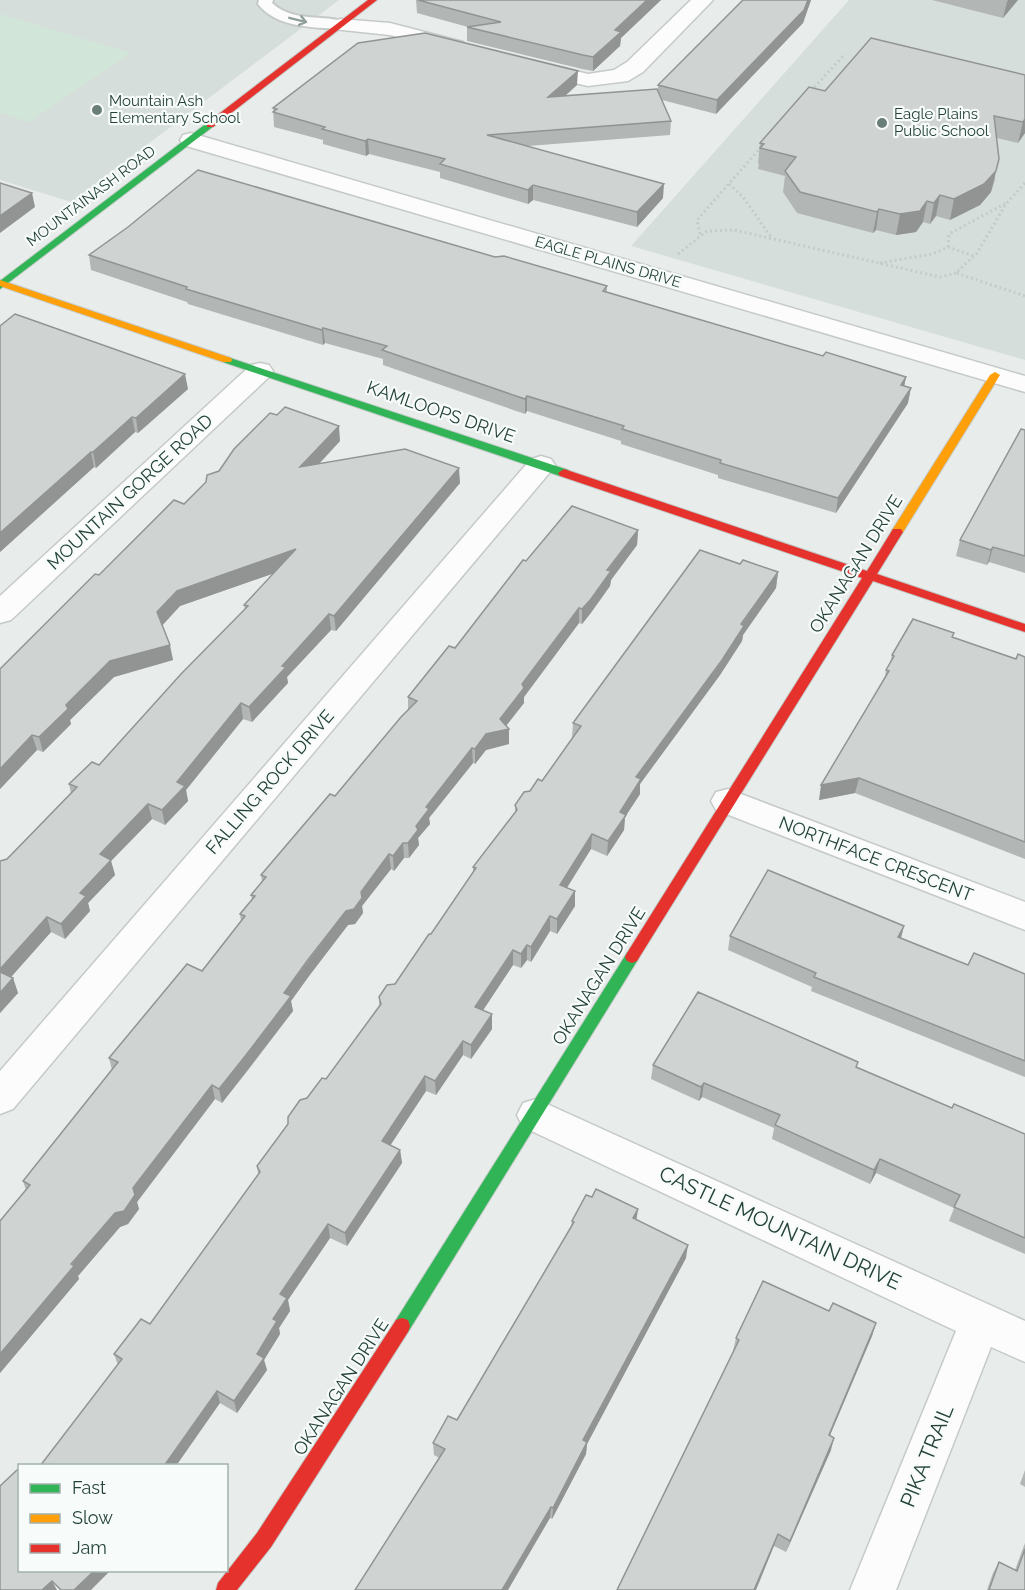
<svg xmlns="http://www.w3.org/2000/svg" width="1025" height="1590" viewBox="0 0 1025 1590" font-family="Raleway,sans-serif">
  <rect width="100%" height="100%" fill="#e8edeb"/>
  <g fill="#d6dedb">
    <polygon points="0,0 339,0 71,202 0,180"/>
    <polygon points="849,0 1025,0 1025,360 631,246"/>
  </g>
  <polygon fill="#d1e6d8" points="0,14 131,53 29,122 0,113"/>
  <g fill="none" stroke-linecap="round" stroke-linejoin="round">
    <g stroke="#c5cac8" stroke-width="4">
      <path id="lane" d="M 259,0 L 273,0 L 272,3 C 295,25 334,12 347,25 L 340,29 C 312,27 277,28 258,4 Z"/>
    </g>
    <g stroke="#c5cac8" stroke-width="3">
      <g id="street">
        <polygon points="691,0 713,0 643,72 628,81 588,86 527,72 524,67 527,62 535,61 588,74 614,70 627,62"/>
        <polygon points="340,19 390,23 463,42 466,46 463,50 456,52 390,35 333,29 330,25 333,21"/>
        <polygon points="191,133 1025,376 1025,392 183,145 180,140 183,135"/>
        <polygon points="260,363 269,365 273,371 269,377 11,620 0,623 0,596 251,365"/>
        <polygon points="541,456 551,459 555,465 551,471 13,1109 0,1114 0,1071 531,459"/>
        <polygon points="728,789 1025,902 1025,930 716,810 711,801 716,792"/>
        <polygon points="536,1099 1025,1321 1025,1362 991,1347 896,1590 850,1590 956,1331 523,1127 517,1115 523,1103"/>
      </g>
    </g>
    <g stroke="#c3cbc8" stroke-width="2">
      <g id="fast">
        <polygon points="207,123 215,125 0,289 0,281"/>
        <polygon points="227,357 568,470 570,473 568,476 560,476 223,362 223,358"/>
        <polygon points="632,951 637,953 639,957 637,961 408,1332 402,1334 396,1332 394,1326 396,1320 627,953"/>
      </g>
    </g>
    <g stroke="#c3cbc8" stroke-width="2">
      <g id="slow">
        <polygon points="0,280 231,358 232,360 231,362 223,362 0,286"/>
        <polygon points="995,372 1000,375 903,532 897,536 893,535 891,532 990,375"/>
      </g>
    </g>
    <g stroke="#c3cbc8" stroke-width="2">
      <g id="jam">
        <polygon points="368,0 377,0 213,127 207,127 207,123"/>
        <polygon points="564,469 867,571 893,529 901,529 903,532 877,574 1025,624 1025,632 873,581 637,961 632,963 627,961 625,957 627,953 862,578 560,476 558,473"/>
        <polygon points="402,1318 408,1320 410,1326 408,1332 271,1547 237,1590 216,1590 218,1583 257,1533 396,1320"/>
      </g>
    </g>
    <g stroke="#c3ccca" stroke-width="3" stroke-dasharray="2 3" stroke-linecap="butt">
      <polyline points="811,91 845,54"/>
      <polyline points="1025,183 1006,204 977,253 956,273 1025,296"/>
      <polyline points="729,184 743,197 771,237"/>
      <polyline points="700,234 697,220 762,146"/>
      <polyline points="948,247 949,234 1008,202"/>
      <polyline points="678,254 707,231 734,230 940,277 956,273"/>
      <polyline points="880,263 932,254 948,247 974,256"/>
    </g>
    <use href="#lane" fill="#fcfcfc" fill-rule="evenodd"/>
    <use href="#street" fill="#fcfcfc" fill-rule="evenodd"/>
    <use href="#fast" fill="#30b455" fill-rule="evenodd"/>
    <use href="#slow" fill="#ff9f0a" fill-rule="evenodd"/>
    <use href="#jam" fill="#e5322d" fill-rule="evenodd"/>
  </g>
  <g fill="#b2b6b5">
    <polygon points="416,0 661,0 621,38 620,46 593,71 582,69 467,41 467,27 468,27 417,13"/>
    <polygon points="743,0 811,0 803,23 716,114 662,100 671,121 670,135 528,146 663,198 637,227 533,200 528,204 440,178 440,172 369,154 366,156 323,144 323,140 274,127 273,108 577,85 565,96 658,91 658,85"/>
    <polygon points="932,0 1018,0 1003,18"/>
    <polygon points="1025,75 1025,133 1018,143 997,138 995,180 991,192 980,205 950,220 936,216 930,224 923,222 916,232 896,235 876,230 873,233 797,213 783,192 785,176 758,169 759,164 758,163 760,143 825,91"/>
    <polygon points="89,255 495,257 607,286 607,292 823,356 906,377 904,386 908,403 836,513 718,478 718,475 621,444 621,441 527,411 525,414 383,365 383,359 325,343 323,345 188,304 187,302 91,270"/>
    <polygon points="0,326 188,389 138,433 135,432 96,468 94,467 0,552"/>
    <polygon points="1025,430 1025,573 989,562 987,565 956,556 960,540"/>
    <polygon points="340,441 319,464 460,483 336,631 331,630 287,677 288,683 252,722 243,719 186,790 188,801 165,825 152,819 111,861 115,875 88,903 90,911 65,939 51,932 11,977 13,978 18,993 0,1013 0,861 7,859 71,793 69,784 99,765 245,610 244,605 274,573 180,606 162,625 173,660 114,677 70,720 71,724 43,752 37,750 0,789 0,669 99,575 184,504"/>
    <polygon points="638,530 637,545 611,580 610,586 590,614 582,624 579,623 524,697 524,703 506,726 509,729 509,744 486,750 475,764 473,763 429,818 430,824 418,838 419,845 409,858 404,858 394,871 391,869 362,906 363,913 355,924 348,925 309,976 291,1001 293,1011 249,1069 222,1103 215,1099 137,1202 139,1209 128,1224 120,1227 78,1276 79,1279 0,1373 0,1221 26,1190 23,1181 112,1070 109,1058 202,971 241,921 240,914 252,900 251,895 262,881 261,875 335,796 408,710 408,697 455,648 526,561"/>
    <polygon points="740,564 778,572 776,588 743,635 742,641 720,675 640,784 640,794 625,817 624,830 607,856 591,849 567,888 575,891 575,906 557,934 550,931 531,962 527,960 521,968 513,965 483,1010 492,1029 471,1059 463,1055 436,1095 426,1091 390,1145 400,1150 402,1163 347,1246 330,1238 288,1300 290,1311 279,1328 280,1334 264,1360 267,1370 237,1413 220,1403 118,1365 114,1354 150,1324 258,1174 257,1166 307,1098 326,1079 379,1006 379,997 395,984 431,934 473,873 473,867 515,812 515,805 542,781 572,738 573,723"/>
    <polygon points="953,638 1016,659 1025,657 1025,859 855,793 819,800 885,676 886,670 890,663 892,655"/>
    <polygon points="904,926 901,938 968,965 1025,974 1025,1077 811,991 812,987 728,950 730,936"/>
    <polygon points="653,1065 857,1068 952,1108 1025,1134 1025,1254 949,1221 954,1208 876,1173 870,1184 772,1139 774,1128 702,1097 699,1101 651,1079"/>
    <polygon points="637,1220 686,1258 587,1444 586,1454 552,1519 434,1455 433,1443 457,1420 571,1227 572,1221"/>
    <polygon points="829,1311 876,1323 872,1336 830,1435 831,1450 786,1552 774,1546 733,1351 736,1338"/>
    <polygon points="1025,1470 1025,1487 1020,1484"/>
    <polygon points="1025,1543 1025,1590 987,1590 993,1573 999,1562 1015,1570"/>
  </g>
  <g fill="#919493">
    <polygon points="647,0 661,0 621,38 620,46 593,71 593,57 615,30"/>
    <polygon points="808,0 811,0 803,23 716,114 717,100"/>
    <polygon points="1008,0 1018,0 1003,18 1007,2"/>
    <polygon points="578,71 577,85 548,111 548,97"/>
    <polygon points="1025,119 1025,133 1018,143 1023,122"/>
    <polygon points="368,139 369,154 366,156 365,141"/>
    <polygon points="999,159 991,192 980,205 950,220 954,199"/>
    <polygon points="664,184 663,198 637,227 637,212"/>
    <polygon points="533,185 533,200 528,204 528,190"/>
    <polygon points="32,193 35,207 0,233 0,216"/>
    <polygon points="940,195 936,216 930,224 934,203"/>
    <polygon points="927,201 923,222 916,232 896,235 900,214"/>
    <polygon points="879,209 876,230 873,233 877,212"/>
    <polygon points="323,328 325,343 323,345 322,330"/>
    <polygon points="185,374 188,389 138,433 136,418"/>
    <polygon points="906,377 903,392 901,385"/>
    <polygon points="911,388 908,403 836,513 838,498"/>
    <polygon points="527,396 527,411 525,414 525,399"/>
    <polygon points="132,417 135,432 96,468 93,452"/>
    <polygon points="339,426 340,441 302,482 300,467"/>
    <polygon points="91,452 94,467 0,552 0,533"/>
    <polygon points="459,468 460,483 336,631 334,616"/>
    <polygon points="638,530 637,545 611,580 610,586 590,614 582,624 582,609 607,570"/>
    <polygon points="993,547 989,562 987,565 991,550"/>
    <polygon points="296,549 298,565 180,606 160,628 157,612 177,591"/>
    <polygon points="778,572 776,588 743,635 742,641 720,675 640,784 640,794 625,817 624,830 607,856 608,841 636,777"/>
    <polygon points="579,608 579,623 524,697 524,703 502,731 509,729 509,744 486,750 475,764 475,749 522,684"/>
    <polygon points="329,614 331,630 287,677 288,683 252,722 249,707 282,666"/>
    <polygon points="170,645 173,660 114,677 70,720 71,724 43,752 39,737 66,705 110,661"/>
    <polygon points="241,703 243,719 186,790 188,801 165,825 162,810 177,782"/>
    <polygon points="32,735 37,750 0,789 0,769"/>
    <polygon points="472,748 473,763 429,818 430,824 418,838 419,845 409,858 408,843 426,807"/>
    <polygon points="859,778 855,793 819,800 821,785"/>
    <polygon points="148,804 152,819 111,861 115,875 88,903 90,911 65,939 61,924 80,893 100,854"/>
    <polygon points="592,834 591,849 559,900 560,885"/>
    <polygon points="403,843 404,858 394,871 393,856"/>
    <polygon points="389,854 391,869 362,906 363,913 355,924 348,925 309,976 291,1001 293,1011 222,1103 219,1089 284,993"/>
    <polygon points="575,891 575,906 557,934 557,919"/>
    <polygon points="550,916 550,931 531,962 531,947"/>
    <polygon points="47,917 51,932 3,986 0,978 0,969"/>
    <polygon points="904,926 900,941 898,937"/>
    <polygon points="527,945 527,960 521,968 521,954"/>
    <polygon points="513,950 513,965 476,1021 475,1007"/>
    <polygon points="13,978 18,993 0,1013 0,993"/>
    <polygon points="492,1014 492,1029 471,1059 471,1045"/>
    <polygon points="463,1041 463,1055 436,1095 435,1081"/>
    <polygon points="425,1076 426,1091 384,1155 382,1141"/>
    <polygon points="704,1083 702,1097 699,1101 701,1087"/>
    <polygon points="212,1085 215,1099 137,1202 139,1209 128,1224 120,1227 78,1276 79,1279 0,1373 0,1354 133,1188"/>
    <polygon points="400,1150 402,1163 347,1246 345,1233"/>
    <polygon points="880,1159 876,1173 870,1184 874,1170"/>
    <polygon points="638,1209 636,1223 633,1218"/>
    <polygon points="328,1224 330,1238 288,1300 290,1311 279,1328 280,1334 264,1360 267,1370 237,1413 234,1401 257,1354 273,1319 280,1294"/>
    <polygon points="688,1245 686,1258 587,1444 586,1454 552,1519 553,1508 583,1440"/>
    <polygon points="876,1323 872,1336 825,1447 829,1435"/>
    <polygon points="217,1391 220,1403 176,1466 164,1466"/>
    <polygon points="834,1438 831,1450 786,1552 790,1541"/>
    <polygon points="551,1507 550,1518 508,1590 502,1590"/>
    <polygon points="778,1534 774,1546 756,1590 754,1590"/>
    <polygon points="95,1570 111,1570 91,1590 74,1590"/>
    <polygon points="52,1581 57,1590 42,1590"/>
  </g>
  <g fill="#cfd4d2" stroke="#919493" stroke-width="1.5">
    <polygon points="418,0 647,0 615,30 621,32 593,57 583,55 467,27 501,22"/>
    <polygon points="743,0 808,0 804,10 717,100 658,85"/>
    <polygon points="425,33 578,71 548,97 657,89 671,121 487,135 664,184 637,212 533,185 528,190 440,164 445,159 368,139 365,141 322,129 325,127 273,112 277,109 273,108 358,43"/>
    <polygon points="871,38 1025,75 1025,119 1023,122 994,116 999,159 996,171 984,184 954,199 940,195 934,203 927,201 920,211 900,214 879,209 877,212 800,192 785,171 796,157 760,148 764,144 760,143 809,87 825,91"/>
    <polygon points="198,170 495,257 504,256 607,286 603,291 823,356 826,352 906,377 901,385 911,388 838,498 720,463 721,460 622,429 624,426 527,396 525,399 382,350 387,346 323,328 322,330 186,289 187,287 89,255 128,227"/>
    <polygon points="0,183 32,193 0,216"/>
    <polygon points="15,314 185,374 136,418 132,417 93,452 91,452 0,533 0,326"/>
    <polygon points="285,407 339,426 300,467 405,449 459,468 334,616 329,614 282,666 286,667 249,707 241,703 177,782 185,786 162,810 148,804 100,854 111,860 80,893 86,896 61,924 47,917 0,969 0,861 7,859 77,787 69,784 92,762 99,765 181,674 248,606 244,605 296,549 177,591 157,612 170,645 110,661 66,705 68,709 39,737 32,735 0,769 0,669 95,574 99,575 174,500 184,504 206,482 207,475 219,471 234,449 270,413 277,415"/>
    <polygon points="1021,429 1025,430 1025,556 993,547 991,550 960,540"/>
    <polygon points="572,506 638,530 607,570 611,571 591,599 582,609 579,608 522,684 524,688 500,719 509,729 486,734 475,749 472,748 426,807 429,809 416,826 418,830 408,843 403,843 393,856 389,854 361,892 362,898 354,909 346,911 307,961 284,993 291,996 246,1055 219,1089 212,1085 133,1188 135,1195 124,1211 115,1213 71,1264 74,1266 0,1354 0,1221 30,1185 23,1181 118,1062 109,1058 187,964 202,971 245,916 240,914 255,896 251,895 266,877 261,875 330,794 335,796 401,717 417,701 408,697 449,646 455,648 523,560 526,561"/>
    <polygon points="700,550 740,564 743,560 778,572 741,624 744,626 722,660 636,777 641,779 620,812 626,815 608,841 592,834 560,885 575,891 557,919 550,916 531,947 527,945 521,954 513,950 475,1007 492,1014 471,1045 463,1041 435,1081 425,1076 382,1141 400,1150 345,1233 328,1224 280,1294 287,1298 273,1319 277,1321 257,1354 264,1358 234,1401 217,1391 164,1466 40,1466 122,1359 114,1354 141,1319 150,1324 260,1172 257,1166 288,1124 288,1117 300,1100 307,1098 322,1078 326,1079 381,1004 379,997 387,985 395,984 429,934 431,934 476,868 473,867 517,810 515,805 524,792 530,791 538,779 542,781 581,726 573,723"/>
    <polygon points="913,619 954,633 952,637 1016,659 1018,654 1025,657 1025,842 859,778 821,785 889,671 886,670 894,656 892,655"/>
    <polygon points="768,870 904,926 898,937 968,965 974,953 1025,974 1025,1061 814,977 816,973 730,936"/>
    <polygon points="0,972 13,978 0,993"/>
    <polygon points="698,992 858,1062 856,1067 952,1108 954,1104 1025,1134 1025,1238 954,1207 960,1195 880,1159 874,1170 775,1125 780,1115 704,1083 701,1087 653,1065"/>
    <polygon points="596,1189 638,1209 633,1218 688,1245 583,1440 587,1442 553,1508 551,1507 502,1590 355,1590 445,1449 433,1443 448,1416 457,1420 574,1222 572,1221 586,1195 592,1197"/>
    <polygon points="763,1281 829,1311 833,1303 876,1323 829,1435 834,1438 790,1541 778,1534 754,1590 617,1590 739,1340 736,1338"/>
    <polygon points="17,1470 20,1470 20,1570 95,1570 74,1590 61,1590 52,1581 42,1590 0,1590 0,1486"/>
    <polygon points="1025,1549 1025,1590 989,1590 999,1562 1017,1571"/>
  </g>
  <defs><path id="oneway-shaft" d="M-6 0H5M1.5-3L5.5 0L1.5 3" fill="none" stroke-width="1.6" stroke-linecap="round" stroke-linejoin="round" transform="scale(1.5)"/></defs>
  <use stroke="#909f9b" href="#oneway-shaft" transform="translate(298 20) rotate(14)"/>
  <g fill="#697e78" stroke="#f7fbf9" stroke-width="2">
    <circle cx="97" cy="110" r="6"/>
    <circle cx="882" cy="123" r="6"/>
  </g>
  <g text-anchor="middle" stroke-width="4.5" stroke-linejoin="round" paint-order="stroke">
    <g font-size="15" fill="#24423a" stroke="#f7fbf9" text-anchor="start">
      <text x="109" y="106">Mountain Ash<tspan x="109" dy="17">Elementary School</tspan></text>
      <text x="894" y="119">Eagle Plains<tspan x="894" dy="17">Public School</tspan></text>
    </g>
    <g font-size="15" fill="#24423a" stroke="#f7fbf9">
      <text transform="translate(91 196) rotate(-37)" y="5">MOUNTAINASH ROAD</text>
      <text transform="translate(608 262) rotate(16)" y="5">EAGLE PLAINS DRIVE</text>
    </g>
    <g font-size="18" fill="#24423a" stroke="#f7fbf9">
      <text transform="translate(441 412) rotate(19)" y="6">KAMLOOPS DRIVE</text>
      <text transform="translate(130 492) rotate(-43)" y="6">MOUNTAIN GORGE ROAD</text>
      <text transform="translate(856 564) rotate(-58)" y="6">OKANAGAN DRIVE</text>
      <text transform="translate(270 782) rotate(-49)" y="6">FALLING ROCK DRIVE</text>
      <text transform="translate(876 859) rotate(21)" y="6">NORTHFACE CRESCENT</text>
      <text transform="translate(599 976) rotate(-58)" y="6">OKANAGAN DRIVE</text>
      <text transform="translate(341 1387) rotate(-57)" y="6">OKANAGAN DRIVE</text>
    </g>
    <g font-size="21" fill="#24423a" stroke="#f7fbf9">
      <text transform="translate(780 1228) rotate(25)" y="7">CASTLE MOUNTAIN DRIVE</text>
      <text transform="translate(927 1456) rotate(-68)" y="7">PIKA TRAIL</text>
    </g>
  </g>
  <rect x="18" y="1464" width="210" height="108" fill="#f7fbf9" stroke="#a3b1ad" stroke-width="1.5"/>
  <rect x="30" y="1484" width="30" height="9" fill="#30b455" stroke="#a3b1ad" stroke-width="1.5"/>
  <text x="72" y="1494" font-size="18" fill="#24423a">Fast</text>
  <rect x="30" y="1514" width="30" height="9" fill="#ff9f0a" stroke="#a3b1ad" stroke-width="1.5"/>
  <text x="72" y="1524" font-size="18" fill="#24423a">Slow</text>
  <rect x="30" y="1544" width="30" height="9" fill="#e5322d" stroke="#a3b1ad" stroke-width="1.5"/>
  <text x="72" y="1554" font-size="18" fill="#24423a">Jam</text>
</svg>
